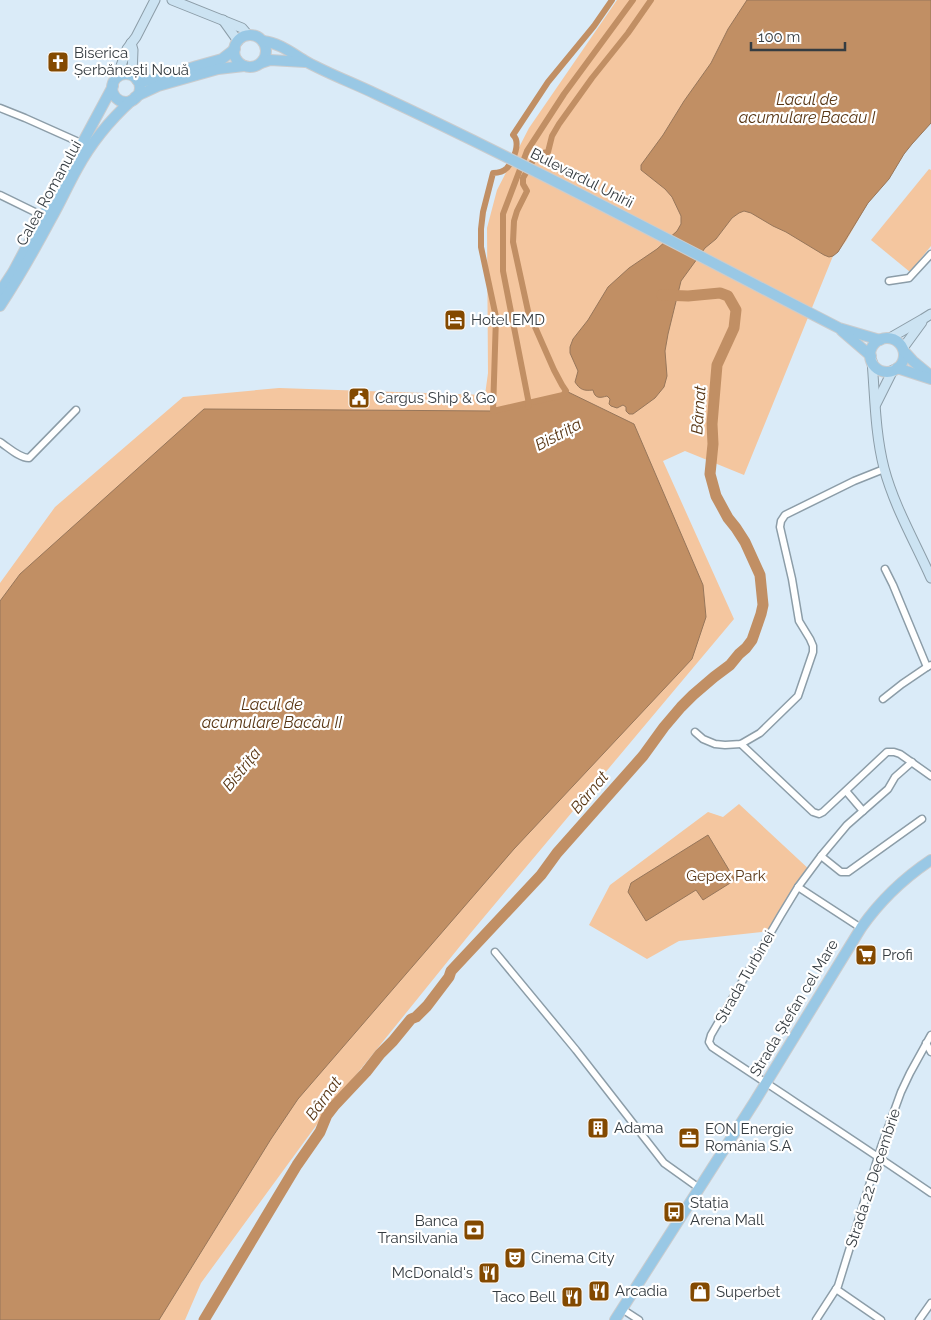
<svg xmlns="http://www.w3.org/2000/svg" width="931" height="1320" viewBox="0 0 931 1320" font-family="Raleway,sans-serif">
  <rect width="100%" height="100%" fill="#daebf8"/>
  <g fill="#f4c69f">
    <polygon points="617,0 931,0 931,123 912,144 904,154 889,179 868,203 846,241 838,252 833,256 744,475 685,451 663,461 734,619 469,935 326,1112 201,1283 185,1320 0,1320 0,583 55,507 183,397 279,388 485,395 488,373 487,228 497,190 529,128"/>
    <polygon points="929,169 931,170 931,246 910,272 871,240"/>
    <polygon points="739,804 812,872 772,931 679,941 647,959 589,925 610,885 708,812 723,817"/>
  </g>
  <g fill="#c18f64" stroke="#97765a">
    <path d="M 747,0 L 931,0 L 931,123 L 912,144 L 904,154 L 889,179 L 868,203 L 838,252 L 833,256 L 829,257 L 824,255 L 786,232 L 773,226 L 751,213 L 744,211 L 739,213 L 732,218 L 716,239 L 705,248 L 681,281 L 668,334 L 665,351 L 667,376 L 664,387 L 655,398 L 633,414 L 629,414 L 626,411 L 626,407 L 623,405 L 617,408 L 611,406 L 609,404 L 610,399 L 607,396 C 600,398 595,399 593,390 C 584,391 580,390 575,382 L 578,371 L 570,353 L 570,347 L 573,339 L 588,320 L 608,287 L 629,268 L 657,249 L 677,231 L 681,224 L 681,216 L 672,197 L 665,189 L 641,170 L 641,165 L 663,135 L 684,101 L 711,63 L 728,29 Z"/>
    <polygon points="566,391 634,424 703,585 706,617 692,659 514,849 298,1099 271,1139 159,1320 0,1320 0,601 20,574 204,409 493,411 563,396"/>
    <polygon points="708,835 735,880 703,900 696,890 646,921 628,892 631,883"/>
  </g>
  <g fill="none" stroke-linecap="round" stroke-linejoin="round">
    <g stroke="#c18f64" stroke-width="6">
      <path d="M 612,0 L 594,26 L 548,82 L 513,135 C 521,142 514,160 507,168 C 503,172 498,173 493,173 L 483,212 L 481,229 L 481,247 L 496,317 L 493,411 L 563,395 L 566,391 L 562,385 L 554,370 L 528,311 L 513,242 L 514,221 L 517,211 L 527,191 L 523,184 L 523,178 L 535,157 L 538,154 L 548,152 L 552,136 L 559,124 L 592,78 L 628,33 L 651,0"/>
      <polyline points="528,407 529,404 503,271 503,214 527,151 564,94 633,0"/>
    </g>
    <polyline stroke="#c18f64" stroke-width="11" points="204,1320 297,1165 320,1132 327,1115 334,1106 366,1072 380,1054 393,1041 411,1019 416,1017 427,1006 449,977 451,971 541,875 557,853 643,756 664,727 681,707 693,695 714,677 730,665 739,654 746,648 752,640 761,614 763,605 760,575 745,542 736,528 728,518 716,496 710,474 713,444 712,424 717,365 734,328 736,310 728,296 720,293 688,296 662,295"/>
    <g stroke="#8c9da8" stroke-width="9">
      <g id="street">
        <polyline points="0,108 25,118 81,143"/>
        <polyline points="0,195 43,216"/>
        <polyline points="889,281 909,278 931,254"/>
        <path d="M 0,442 C 8,447 19,458 29,458 L 76,410"/>
        <polyline points="885,569 893,585 927,667 931,665"/>
        <polyline points="883,699 902,684 927,667"/>
        <polyline points="695,732 703,739 715,744 725,745 741,744 760,733 798,696 813,652 813,646 810,639 799,621 792,579 780,527 781,521 785,515 789,513 854,481 884,469"/>
        <polyline points="741,744 813,812 819,814 823,812 887,752 894,752 900,754 931,776"/>
        <path d="M 912,762 L 895,777 L 888,789 L 847,825 L 821,856 L 798,887 L 781,915 L 711,1035 L 709,1042 L 712,1047 C 785,1096 859,1143 931,1193"/>
        <polyline points="846,791 863,811"/>
        <polyline points="821,856 841,872 848,872 922,819"/>
        <polyline points="798,887 861,928"/>
        <polyline points="495,952 576,1050 664,1163 699,1188"/>
        <polyline points="926,1043 931,1052"/>
        <polyline points="836,1289 881,1320"/>
        <polyline points="622,1309 639,1320"/>
        <polyline points="816,1320 838,1286 881,1147 901,1092 910,1073 931,1035"/>
        <polyline points="919,1320 931,1303"/>
      </g>
    </g>
    <g stroke="#8c9da8" stroke-width="11">
      <g id="secondary">
        <polyline points="172,0 242,28 248,35"/>
        <polyline points="223,20 238,41"/>
        <polyline points="131,43 133,50 132,75"/>
        <polyline points="117,77 127,49 136,37 155,0"/>
        <polyline points="890,338 923,319 931,314"/>
        <polyline points="903,348 922,322"/>
        <path d="M 872,361 C 875,396 875,433 884,468 C 894,506 915,542 931,578"/>
        <polyline points="876,404 893,370"/>
      </g>
    </g>
    <g stroke="#caccce" stroke-width="12">
      <g id="primary">
        <circle cx="250" cy="51" r="16"/>
        <path d="M 263,41 C 280,43 293,54 307,62 C 329,74 353,83 376,94 C 533,167 685,249 839,328 L 880,340"/>
        <polyline points="261,63 270,60 305,62"/>
        <circle cx="126" cy="88" r="14"/>
        <polyline points="137,80 145,81 157,79 197,66 222,59 235,49"/>
        <polyline points="135,97 143,93 158,86 218,69 244,66"/>
        <polyline points="0,292 13,272 113,86"/>
        <path d="M 0,306 C 19,277 36,247 52,217 C 61,201 68,185 77,169 C 91,143 110,120 132,100"/>
        <polyline points="842,331 871,356"/>
        <circle cx="887" cy="355" r="17"/>
        <polyline points="904,351 913,361 931,376"/>
        <polyline points="897,368 931,379"/>
        <path d="M 615,1320 L 755,1101 L 861,928 C 880,901 904,878 931,860"/>
      </g>
    </g>
    <use href="#street" stroke="#fff" stroke-width="6"/>
    <use href="#secondary" stroke="#cce3f2" stroke-width="9"/>
    <use href="#primary" stroke="#99c8e5" stroke-width="10"/>
  </g>
  <defs>
    <g id="church-square" transform="scale(1.125)"><rect x="-9" y="-9" width="18" height="18" rx="4" fill="#834900" stroke="#fff"/><path d="M-1.2-6h2.4v3.5h3.3v2.4h-3.3V6h-2.4V-.1h-3.3v-2.4h3.3Z" fill="#fff"/></g>
    <g id="hotel-square" transform="scale(1.125)"><rect x="-9" y="-9" width="18" height="18" rx="4" fill="#834900" stroke="#fff"/><path d="M-6-4.5h1.5V1H6V5H4.5V3h-9V5H-6ZM-4 0a1.8 1.8 0 1 1 3.6 0ZM.5 0V-2.5h3Q6-2.5 6 0Z" fill="#fff"/></g>
    <g id="civic-square" transform="scale(1.125)"><rect x="-9" y="-9" width="18" height="18" rx="4" fill="#834900" stroke="#fff"/><path d="M-.6-6.5H3V-4.5H.6V-3L4-1V1h2V6H-6V1h2V-1L-.6-3ZM-1.2 2.5V6h2.4V2.5Z" fill="#fff"/></g>
    <g id="supermarket-square" transform="scale(1.125)"><rect x="-9" y="-9" width="18" height="18" rx="4" fill="#834900" stroke="#fff"/><path d="M-6-5.5h2.5l.6 2H6L4.5 2H-2.5L-4.4-4H-6ZM-1.5 3.2a1.3 1.3 0 1 0 .1 0ZM3 3.2a1.3 1.3 0 1 0 .1 0Z" fill="#fff"/></g>
    <g id="building-square" transform="scale(1.125)"><rect x="-9" y="-9" width="18" height="18" rx="4" fill="#834900" stroke="#fff"/><path d="M-4-6H4V6H1V3H-1V6H-4ZM-2.5-4.3h1.7v1.8h-1.7ZM.8-4.3h1.7v1.8H.8ZM-2.5-1h1.7V.8h-1.7ZM.8-1h1.7V.8H.8Z" fill="#fff"/></g>
    <g id="office-square" transform="scale(1.125)"><rect x="-9" y="-9" width="18" height="18" rx="4" fill="#834900" stroke="#fff"/><path d="M-6-3h4V-5.5h4V-3h4V5H-6ZM-1-4.5V-3h2v-1.5ZM-6 0V1H6V0Z" fill="#fff"/></g>
    <g id="bus-square" transform="scale(1.125)"><rect x="-9" y="-9" width="18" height="18" rx="4" fill="#834900" stroke="#fff"/><path d="M-5-6H5V4H4V6H2V4H-2V6H-4V4H-5ZM-3.5-4V0h7V-4ZM-3.5 1.2v1.5H-2V1.2ZM2 1.2v1.5H3.5V1.2Z" fill="#fff"/></g>
    <g id="bank-square" transform="scale(1.125)"><rect x="-9" y="-9" width="18" height="18" rx="4" fill="#834900" stroke="#fff"/><path d="M-6-4H6V4H-6ZM0-2.3a2.3 2.3 0 1 0 0 4.6a2.3 2.3 0 1 0 0-4.6Z" fill="#fff"/></g>
    <g id="theatre-square" transform="scale(1.125)"><rect x="-9" y="-9" width="18" height="18" rx="4" fill="#834900" stroke="#fff"/><path d="M-5-5.5Q0-4 5-5.5V0Q5 5 0 6Q-5 5-5 0ZM-3.3-2.5H-1v1.5H-3.3ZM1-2.5H3.3v1.5H1ZM-2.8 1Q0 5.5 2.8 1Z" fill="#fff"/></g>
    <g id="restaurant-square" transform="scale(1.125)"><rect x="-9" y="-9" width="18" height="18" rx="4" fill="#834900" stroke="#fff"/><path d="M-5-6h1v4h1v-4h1v4h1v-4h1v5L-1.5 .5V6h-2V.5L-5-1ZM5-6V6H3V1.5H1.5Q1.5-4 5-6Z" fill="#fff"/></g>
    <g id="shop-square" transform="scale(1.125)"><rect x="-9" y="-9" width="18" height="18" rx="4" fill="#834900" stroke="#fff"/><path d="M-5-2.5h2.3a2.7 3.5 0 0 1 5.4 0H5L5.5 6h-11ZM-1.5-2.5h3a1.5 2.3 0 0 0-3 0Z" fill="#fff"/></g>
  </defs>
  <g fill-rule="evenodd">
    <use href="#church-square" x="58" y="62"/>
    <use href="#hotel-square" x="455" y="320"/>
    <use href="#civic-square" x="359" y="398"/>
    <use href="#supermarket-square" x="866" y="955"/>
    <use href="#building-square" x="598" y="1128"/>
    <use href="#office-square" x="689" y="1138"/>
    <use href="#bus-square" x="674" y="1212"/>
    <use href="#bank-square" x="474" y="1230"/>
    <use href="#theatre-square" x="515" y="1258"/>
    <use href="#restaurant-square" x="489" y="1273"/>
    <use href="#restaurant-square" x="599" y="1291"/>
    <use href="#shop-square" x="700" y="1292"/>
    <use href="#restaurant-square" x="572" y="1297"/>
  </g>
  <g text-anchor="middle" stroke-width="4.5" stroke-linejoin="round" paint-order="stroke">
    <g font-size="15" fill="#353c41" stroke="#fff" text-anchor="start">
      <text x="74" y="58">Biserica<tspan x="74" dy="17">Șerbănești Nouă</tspan></text>
      <text x="471" y="325">Hotel EMD</text>
      <text x="375" y="403">Cargus Ship &amp; Go</text>
      <text x="882" y="960">Profi</text>
      <text x="614" y="1133">Adama</text>
      <text x="705" y="1134">EON Energie<tspan x="705" dy="17">România S.A</tspan></text>
      <text x="690" y="1208">Stația<tspan x="690" dy="17">Arena Mall</tspan></text>
      <text x="458" y="1226" text-anchor="end">Banca<tspan x="458" dy="17">Transilvania</tspan></text>
      <text x="531" y="1263">Cinema City</text>
      <text x="473" y="1278" text-anchor="end">McDonald's</text>
      <text x="615" y="1296">Arcadia</text>
      <text x="716" y="1297">Superbet</text>
      <text x="556" y="1302" text-anchor="end">Taco Bell</text>
    </g>
    <g font-size="15" fill="#353c41" stroke="#fff">
      <text transform="translate(582 178) rotate(27)" y="5">Bulevardul Unirii</text>
      <text transform="translate(49 193) rotate(-61)" y="5">Calea Romanului</text>
      <text transform="translate(745 977) rotate(-60)" y="5">Strada Turbinei</text>
      <text transform="translate(794 1008) rotate(-59)" y="5">Strada Ștefan cel Mare</text>
      <text transform="translate(873 1178) rotate(-72)" y="5">Strada 22 Decembrie</text>
    </g>
    <g font-size="15" fill="#593615" stroke="#fff">
      <text x="726" y="881">Gepex Park</text>
    </g>
    <g font-size="16" font-style="italic" fill="#583614" stroke="#fff">
      <text x="807" y="105">Lacul de<tspan x="807" dy="18">acumulare Bacău I</tspan></text>
      <text transform="translate(698 410) rotate(-86)" y="6">Bârnat</text>
      <text transform="translate(558 434) rotate(-28)" y="6">Bistrița</text>
      <text x="272" y="710">Lacul de<tspan x="272" dy="18">acumulare Bacău II</tspan></text>
      <text transform="translate(241 769) rotate(-51)" y="6">Bistrița</text>
      <text transform="translate(589 792) rotate(-50)" y="6">Bârnat</text>
      <text transform="translate(323 1098) rotate(-54)" y="6">Bârnat</text>
    </g>
  </g>
  <path d="M751 42v8h94v-8" fill="none" stroke="#353c41" stroke-width="2.5"/>
  <text x="758" y="42" font-size="15" fill="#353c41" stroke="#ffffff" stroke-width="4" paint-order="stroke">100 m</text>
</svg>
